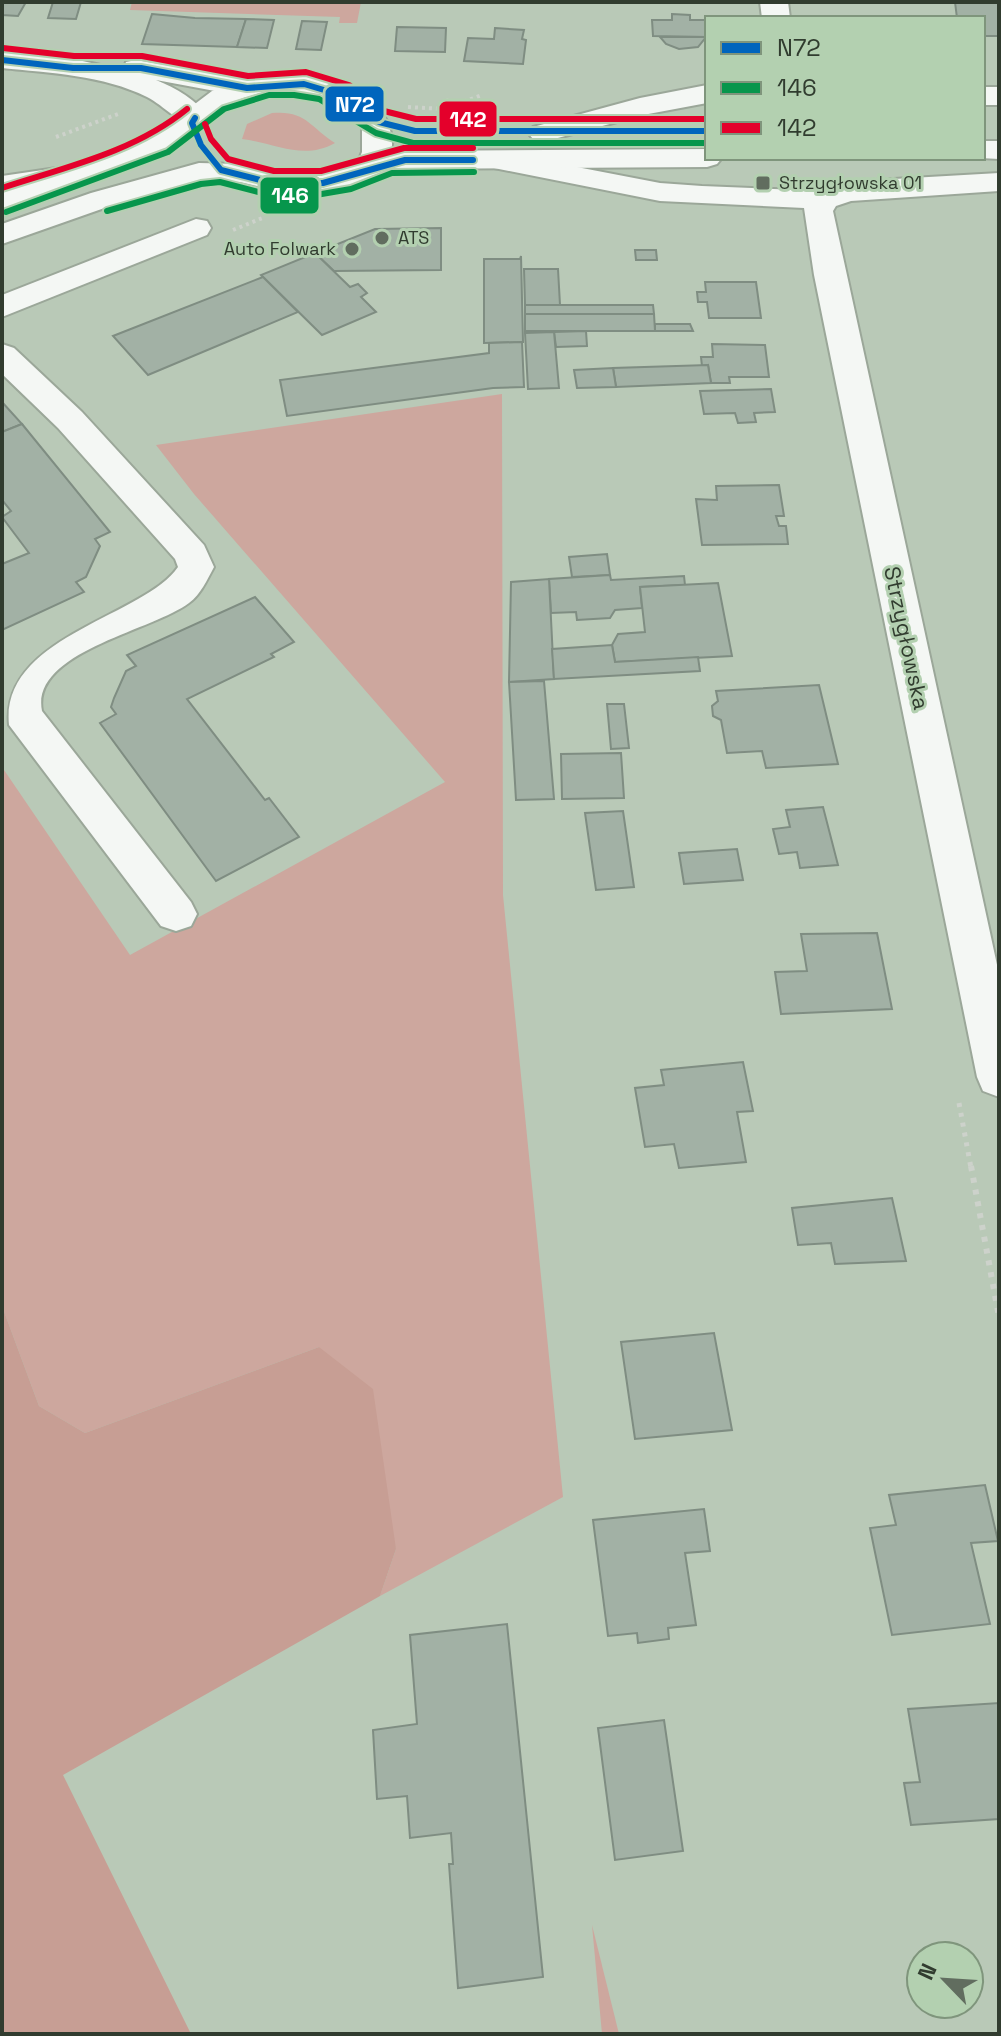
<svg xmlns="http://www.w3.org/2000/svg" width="1001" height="2036" viewBox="0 0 1001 2036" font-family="'Space Grotesk',sans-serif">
  <rect width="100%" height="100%" fill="#b9c9b7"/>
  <g fill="#cda79e">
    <polygon points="132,2 361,2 357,23 339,23 340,17 130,10"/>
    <path d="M 272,113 C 306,110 310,127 335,143 C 303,161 275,143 242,139 L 247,124 Z"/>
    <polygon points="502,394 503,895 563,1497 380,1596 396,1549 319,1347 85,1433 39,1406 2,1306 2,767 130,955 445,782 194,494 156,445"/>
    <polygon points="592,1925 619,2034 602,2034"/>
  </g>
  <polygon fill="#c79e94" points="2,1306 39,1406 85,1433 319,1347 373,1389 396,1549 380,1596 63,1775 191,2034 2,2034"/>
  <g fill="#a2b1a5" stroke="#7f8d82" stroke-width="2">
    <polygon points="2,2 26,2 18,16 2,15"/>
    <polygon points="53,2 81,2 76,19 48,18"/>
    <polygon points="955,2 999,2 999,36 983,36 983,18 957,18"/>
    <polygon points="152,14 195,18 246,19 237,47 142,44"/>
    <polygon points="672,14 690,15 690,20 707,20 707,37 653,36 652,20 672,20"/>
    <polygon points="246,19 274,20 267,48 237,47"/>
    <polygon points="302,21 327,22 321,50 296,49"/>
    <polygon points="397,27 446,28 445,52 395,51"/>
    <polygon points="495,28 524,30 522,39 526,40 523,64 464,61 468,38 494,39"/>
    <polygon points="660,37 706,37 698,47 679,49 666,44"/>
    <polygon points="441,228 441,270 334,271 315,253 375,229"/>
    <polygon points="635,250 656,250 657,260 636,260"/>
    <polygon points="315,253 350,287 358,284 367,293 361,297 376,312 322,335 261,275"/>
    <polygon points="521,256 523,342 484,343 484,259 520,259"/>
    <polygon points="524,269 558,269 560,305 525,305"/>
    <polygon points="263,277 298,312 148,375 113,336"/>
    <polygon points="705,282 756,282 761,318 709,318 707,302 698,302 697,292 706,292"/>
    <polygon points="525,305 653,305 654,314 525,314"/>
    <polygon points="525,314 654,314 655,331 525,331"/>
    <polygon points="655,324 690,324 693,331 655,331"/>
    <polygon points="586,331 587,346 556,347 554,332"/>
    <polygon points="554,332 559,388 528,389 525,333"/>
    <polygon points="522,342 524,387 493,388 287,416 280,380 489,353 489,343"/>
    <polygon points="712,344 765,345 769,377 729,377 730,383 711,383 708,365 702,366 701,357 713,357"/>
    <polygon points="708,365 711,383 616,387 613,368"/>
    <polygon points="613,368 616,387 577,388 574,370"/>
    <polygon points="771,389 775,412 754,413 756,422 738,423 735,413 704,414 700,391"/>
    <polygon points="2,402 22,424 2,432"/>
    <polygon points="22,424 110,532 95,539 100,546 86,577 76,582 84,592 2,630 2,564 29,553 2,517 11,511 2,500 2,432"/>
    <polygon points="779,485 784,516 776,516 779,526 786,526 788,544 702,545 696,499 717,500 716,486"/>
    <polygon points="607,554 610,575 572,577 569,557"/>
    <polygon points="610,575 611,580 684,576 685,585 640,587 642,608 615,610 610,618 577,620 576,612 551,613 549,579"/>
    <polygon points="549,579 554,679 509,682 511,582"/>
    <polygon points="718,583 732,656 615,662 612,645 618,634 645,632 640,587"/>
    <polygon points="255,597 294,642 271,654 274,657 187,699 265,800 269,798 299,837 216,881 100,723 116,714 111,707 114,698 126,671 136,666 127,655"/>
    <polygon points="612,645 615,662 698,657 700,671 554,679 552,649"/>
    <polygon points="544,681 554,799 516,800 509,682"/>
    <polygon points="819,685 838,764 766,768 762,751 727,753 721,720 713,716 712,706 718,701 716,691"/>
    <polygon points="607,704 624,704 629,748 611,749"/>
    <polygon points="621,753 624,798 562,799 561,754"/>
    <polygon points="823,807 838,865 800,868 797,852 779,854 773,829 790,827 786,810"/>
    <polygon points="623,811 634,887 596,890 585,813"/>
    <polygon points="737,849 743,880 684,884 679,853"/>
    <polygon points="877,933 892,1009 781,1014 775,972 807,971 801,934"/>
    <polygon points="743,1062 753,1111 737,1112 746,1162 679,1168 674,1144 645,1147 635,1088 664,1085 661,1070"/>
    <polygon points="892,1198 906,1261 835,1264 831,1243 798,1245 792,1208"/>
    <polygon points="714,1333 732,1430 635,1439 621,1342"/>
    <polygon points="985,1485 998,1541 971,1543 990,1624 892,1635 870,1528 896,1525 889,1495"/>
    <polygon points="704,1509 710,1551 685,1553 696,1625 668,1628 669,1639 638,1643 637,1633 608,1636 593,1520"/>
    <polygon points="507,1624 543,1977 458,1988 449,1864 453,1864 451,1833 410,1838 407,1796 377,1799 373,1730 417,1724 410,1635"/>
    <polygon points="999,1703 999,1819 911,1825 904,1783 920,1782 908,1709"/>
    <polygon points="664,1720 683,1851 615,1860 598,1728"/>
  </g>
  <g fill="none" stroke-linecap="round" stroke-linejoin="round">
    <g stroke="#9ba799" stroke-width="4">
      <g id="minor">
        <polygon points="760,2 788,2 790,18 762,18"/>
        <path d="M 2,52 L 78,60 L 123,70 L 126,62 L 136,60 L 247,79 L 257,82 L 261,88 L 257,94 L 247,97 L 156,80 C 176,88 197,100 209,118 L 205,124 C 182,130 167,107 147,97 C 103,75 50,73 2,68 Z"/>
        <polygon points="707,85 707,103 643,115 543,142 533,139 528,133 533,127 640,98"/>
        <rect x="983" y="87" width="16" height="18"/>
        <polygon points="494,151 660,183 702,186 821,191 847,183 876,180 999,173 999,191 851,201 836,206 833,211 999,974 999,1097 983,1091 977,1077 814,275 804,208 660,201 484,166 479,160 484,154"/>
        <polygon points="77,165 88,168 92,174 88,180 2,194 2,176"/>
        <polygon points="196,219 207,221 211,228 207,235 2,317 2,295"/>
        <path d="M 2,344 L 14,348 L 82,412 L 204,545 L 214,567 C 207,580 201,594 189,603 C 152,631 30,652 42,711 L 191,902 L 197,914 L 191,926 L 176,931 L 161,926 L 9,725 C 0,636 144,617 178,567 L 175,559 L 58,428 L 2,374 Z"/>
      </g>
    </g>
    <g stroke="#9ba799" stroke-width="4">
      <g id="major">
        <path d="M 277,74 C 324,75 402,94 391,155 L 405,151 L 707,149 L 707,158 L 722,158 L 717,164 L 707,167 L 406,169 L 323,192 L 290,194 L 240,182 L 200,181 L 113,205 L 2,244 L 2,224 L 91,193 L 199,163 L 240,164 L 290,176 L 322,174 L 357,164 L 362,152 L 362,126 C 325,90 268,78 222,109 C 205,120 193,138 175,147 C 124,173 57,196 2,210 L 2,191 L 154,135 L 212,91 L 248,79 Z"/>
        <polygon points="983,141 999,141 999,159 980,158 983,158"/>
      </g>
    </g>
    <g stroke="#cdd2cb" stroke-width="4" stroke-dasharray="3 4" stroke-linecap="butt">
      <polyline points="446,100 468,109 466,126"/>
      <polyline points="408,107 444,109 445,123"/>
      <polyline points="444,109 482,95"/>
      <polyline points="56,137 118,114"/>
      <polyline points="233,230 265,217"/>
    </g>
    <polyline stroke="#cdd2cb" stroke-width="5" stroke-dasharray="4 6" stroke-linecap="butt" points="959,1103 971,1168"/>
    <polyline stroke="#cdd2cb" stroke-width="6" stroke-dasharray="5 7" stroke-linecap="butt" points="971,1166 999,1317"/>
    <use href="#minor" fill="#f4f7f4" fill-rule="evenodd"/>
    <use href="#major" fill="#f4f7f4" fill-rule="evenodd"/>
    <g stroke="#b3d0b0" stroke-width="10">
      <g id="bus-1">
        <polyline points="2,60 73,68 141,68 247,88 304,84 344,96 379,122 415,131 707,131"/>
        <polyline points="195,118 192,123 201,145 221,170 272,183 323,183 405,160 473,160"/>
      </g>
    </g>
    <g stroke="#b3d0b0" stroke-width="10">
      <g id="bus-2">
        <polyline points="107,211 201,184 220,182 270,195 310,196 351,189 392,173 474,172"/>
        <polyline points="6,212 168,152 224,109 269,95 294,95 319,99 376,133 413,143 707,143"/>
      </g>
    </g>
    <g stroke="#b3d0b0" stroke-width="10">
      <g id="bus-3">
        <polyline points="3,48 74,56 142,56 248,76 306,72 349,85 384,111 416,119 707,119"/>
        <polyline points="205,124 211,139 228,159 274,171 321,171 404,148 473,148"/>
        <path d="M 2,188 C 66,167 134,152 187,109"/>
      </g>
    </g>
    <use href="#bus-1" stroke="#0065bd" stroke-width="6"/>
    <use href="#bus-2" stroke="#07964c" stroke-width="6"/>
    <use href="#bus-3" stroke="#e4002b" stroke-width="6"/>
  </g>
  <g fill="#616d5f" stroke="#b3d0b0" stroke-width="3">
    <rect x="755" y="175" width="16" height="16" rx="4"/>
    <circle cx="382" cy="238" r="8"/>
    <circle cx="352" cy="249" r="8"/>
  </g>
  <g text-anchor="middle" stroke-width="6" stroke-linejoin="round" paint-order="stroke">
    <g font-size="18" fill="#313c2f" stroke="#b3d0b0" text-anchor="start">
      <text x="779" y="189">Strzygłowska 01</text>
      <text x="398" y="244">ATS</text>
      <text x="336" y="255" text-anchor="end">Auto Folwark</text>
    </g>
    <g font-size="22" fill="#313c2f" stroke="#b3d0b0">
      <text transform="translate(907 638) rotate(78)" y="8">Strzygłowska</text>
    </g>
  </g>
  <g stroke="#b3d0b0" stroke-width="3">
    <rect x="324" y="85" width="61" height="38" rx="8" fill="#0065bd"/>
    <rect x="438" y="100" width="60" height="38" rx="8" fill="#e4002b"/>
    <rect x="259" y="176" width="61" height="39" rx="8" fill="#07964c"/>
  </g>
  <g font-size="22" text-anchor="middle" font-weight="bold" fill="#fff">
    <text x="355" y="112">N72</text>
    <text x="468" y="127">142</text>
    <text x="290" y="203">146</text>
  </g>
  <rect width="1001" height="2036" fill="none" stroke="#313c2f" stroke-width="8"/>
  <rect x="705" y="16" width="280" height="144" fill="#b3d0b0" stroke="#7f957c" stroke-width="2"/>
  <rect x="721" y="42" width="40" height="12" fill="#0065bd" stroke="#7f957c" stroke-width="2"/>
  <text x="777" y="56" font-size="24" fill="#313c2f">N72</text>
  <rect x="721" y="82" width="40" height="12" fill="#07964c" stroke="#7f957c" stroke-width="2"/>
  <text x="777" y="96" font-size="24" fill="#313c2f">146</text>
  <rect x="721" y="122" width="40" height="12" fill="#e4002b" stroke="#7f957c" stroke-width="2"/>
  <text x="777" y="136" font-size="24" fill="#313c2f">142</text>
  <g transform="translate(945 1980) rotate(295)"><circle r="38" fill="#b3d0b0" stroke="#7f957c" stroke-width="2"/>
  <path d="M0-6L14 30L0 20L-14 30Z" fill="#616d5f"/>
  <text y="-12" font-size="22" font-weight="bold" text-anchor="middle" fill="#313c2f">N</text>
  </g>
</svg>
